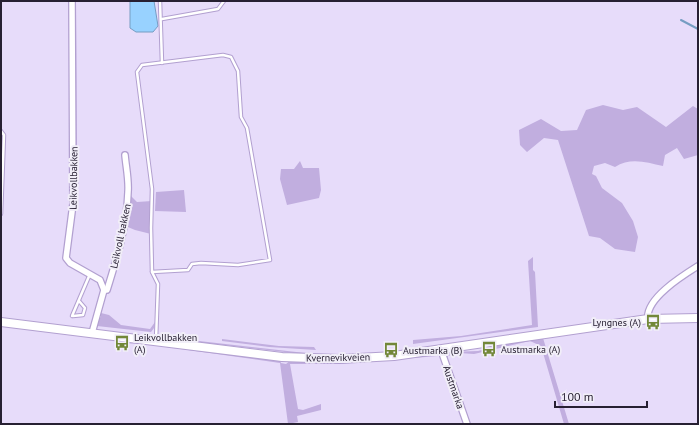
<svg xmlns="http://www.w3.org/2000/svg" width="699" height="425" viewBox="0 0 699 425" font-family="'PT Sans',sans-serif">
  <rect width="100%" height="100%" fill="#e7dcfa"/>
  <g fill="#c1aedf">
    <polygon points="72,1 76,1 77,174 79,184 76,184 76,198 73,198"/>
    <path d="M 603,105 L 623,110 L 637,107 L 666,127 L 693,106 L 698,109 L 698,155 L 684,159 L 677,148 L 665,155 L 663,166 C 646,162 630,157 615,167 L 605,163 L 594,166 L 592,174 L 596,176 L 602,188 L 622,203 L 633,221 L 638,237 L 635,252 L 615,249 L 600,238 L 589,236 L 558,140 L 544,138 L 527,152 L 520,145 L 519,130 L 541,119 L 561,131 L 577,130 L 586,110 Z"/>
    <polygon points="300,161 303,168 319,168 321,190 319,198 287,205 280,179 281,169 294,169"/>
    <polygon points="184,190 186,212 155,211 156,192"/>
    <polygon points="128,193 137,202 152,201 151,234 135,230 123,225"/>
    <polygon points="533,257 533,270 535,272 538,327 413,344 413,340 461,336 532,325 528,261"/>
    <polygon points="101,313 109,315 121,325 150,329 155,322 154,328 151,332 97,326 98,319 101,317"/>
    <polygon points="164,337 314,354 311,355 170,339"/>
    <polygon points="543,338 569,424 564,424 541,346 530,341 474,354 459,353 448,356 446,361 446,358 449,352 478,351 504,344"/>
    <polygon points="222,339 279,346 314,347 316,350 269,347 222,341"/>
    <polygon points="135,341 280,360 281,363 286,364 291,360 400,358 436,354 438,356 338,364 290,364 298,409 303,410 321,404 321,410 297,416 298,422 288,424 280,363 138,343 118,344"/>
  </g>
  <polygon fill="#98d2ff" stroke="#769dc2" points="130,1 154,1 158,26 153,32 136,32 130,28"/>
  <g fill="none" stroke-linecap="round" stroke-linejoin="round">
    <polyline stroke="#769dc2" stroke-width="2" points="681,20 698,29"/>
    <g stroke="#b2a0d0" stroke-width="4.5">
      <g id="lane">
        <polyline points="160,1 162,63"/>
        <polyline points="162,19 218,9 224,1"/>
        <polygon points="223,55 231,57 238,71 241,117 247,128 270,260 238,265 201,263 192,264 188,270 152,272 151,228 152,189 137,72 142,65"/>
        <polyline points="1,131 4,135 1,214"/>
        <polyline points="152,272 158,284 156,340"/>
        <polyline points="72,316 90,274"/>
        <polyline points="73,316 83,315 85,308 79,301"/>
      </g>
    </g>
    <g stroke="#b2a0d0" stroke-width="8">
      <g id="street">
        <polyline points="72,1 73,204 66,258 70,263 100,280 104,290 92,333"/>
        <path d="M 104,290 L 107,290 C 117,258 127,225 128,192 C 129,180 126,167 125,155"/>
        <path d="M 648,319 C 645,299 682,276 698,266"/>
        <polyline points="441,350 467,424"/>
      </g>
    </g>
    <g stroke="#b2a0d0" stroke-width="10">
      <polyline id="secondary" points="1,322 282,357 340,359 394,356 648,319 698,318"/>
    </g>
    <use href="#lane" stroke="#fff" stroke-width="2.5"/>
    <use href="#street" stroke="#fff" stroke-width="5.5"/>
    <use href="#secondary" stroke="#fff" stroke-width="8"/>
  </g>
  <defs>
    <g id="bus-bare" transform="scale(1.2)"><path d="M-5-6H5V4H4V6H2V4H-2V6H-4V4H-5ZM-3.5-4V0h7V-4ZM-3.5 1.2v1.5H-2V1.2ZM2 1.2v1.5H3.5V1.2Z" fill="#728738" stroke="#f1eef8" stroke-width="2.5" paint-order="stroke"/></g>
  </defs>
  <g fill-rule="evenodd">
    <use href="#bus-bare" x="653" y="322"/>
    <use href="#bus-bare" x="122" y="343"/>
    <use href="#bus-bare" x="489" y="349"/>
    <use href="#bus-bare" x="391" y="350"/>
  </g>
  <g text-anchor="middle" stroke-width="4" stroke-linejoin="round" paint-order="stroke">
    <g font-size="10" fill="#272032" stroke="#f1eef8">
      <text transform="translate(73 178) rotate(-89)" y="4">Leikvollbakken</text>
      <text transform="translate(120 236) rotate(-78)" y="4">Leikvoll bakken</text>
      <text transform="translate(338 357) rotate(-1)" y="4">Kvernevikveien</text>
      <text transform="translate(454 387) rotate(71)" y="4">Austmarka</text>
    </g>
    <g font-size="10" fill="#272032" stroke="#f1eef8" text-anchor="start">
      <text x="641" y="326" text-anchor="end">Lyngnes (A)</text>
      <text x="134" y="341">Leikvollbakken<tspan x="134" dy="12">(A)</tspan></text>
      <text x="501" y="353">Austmarka (A)</text>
      <text x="403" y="354">Austmarka (B)</text>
    </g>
  </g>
  <rect width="699" height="425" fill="none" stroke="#272032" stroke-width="4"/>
  <path d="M555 401v6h92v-6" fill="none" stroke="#272032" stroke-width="2"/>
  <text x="561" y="401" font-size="12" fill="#272032" stroke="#f1eef8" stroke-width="3" paint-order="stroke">100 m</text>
</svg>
